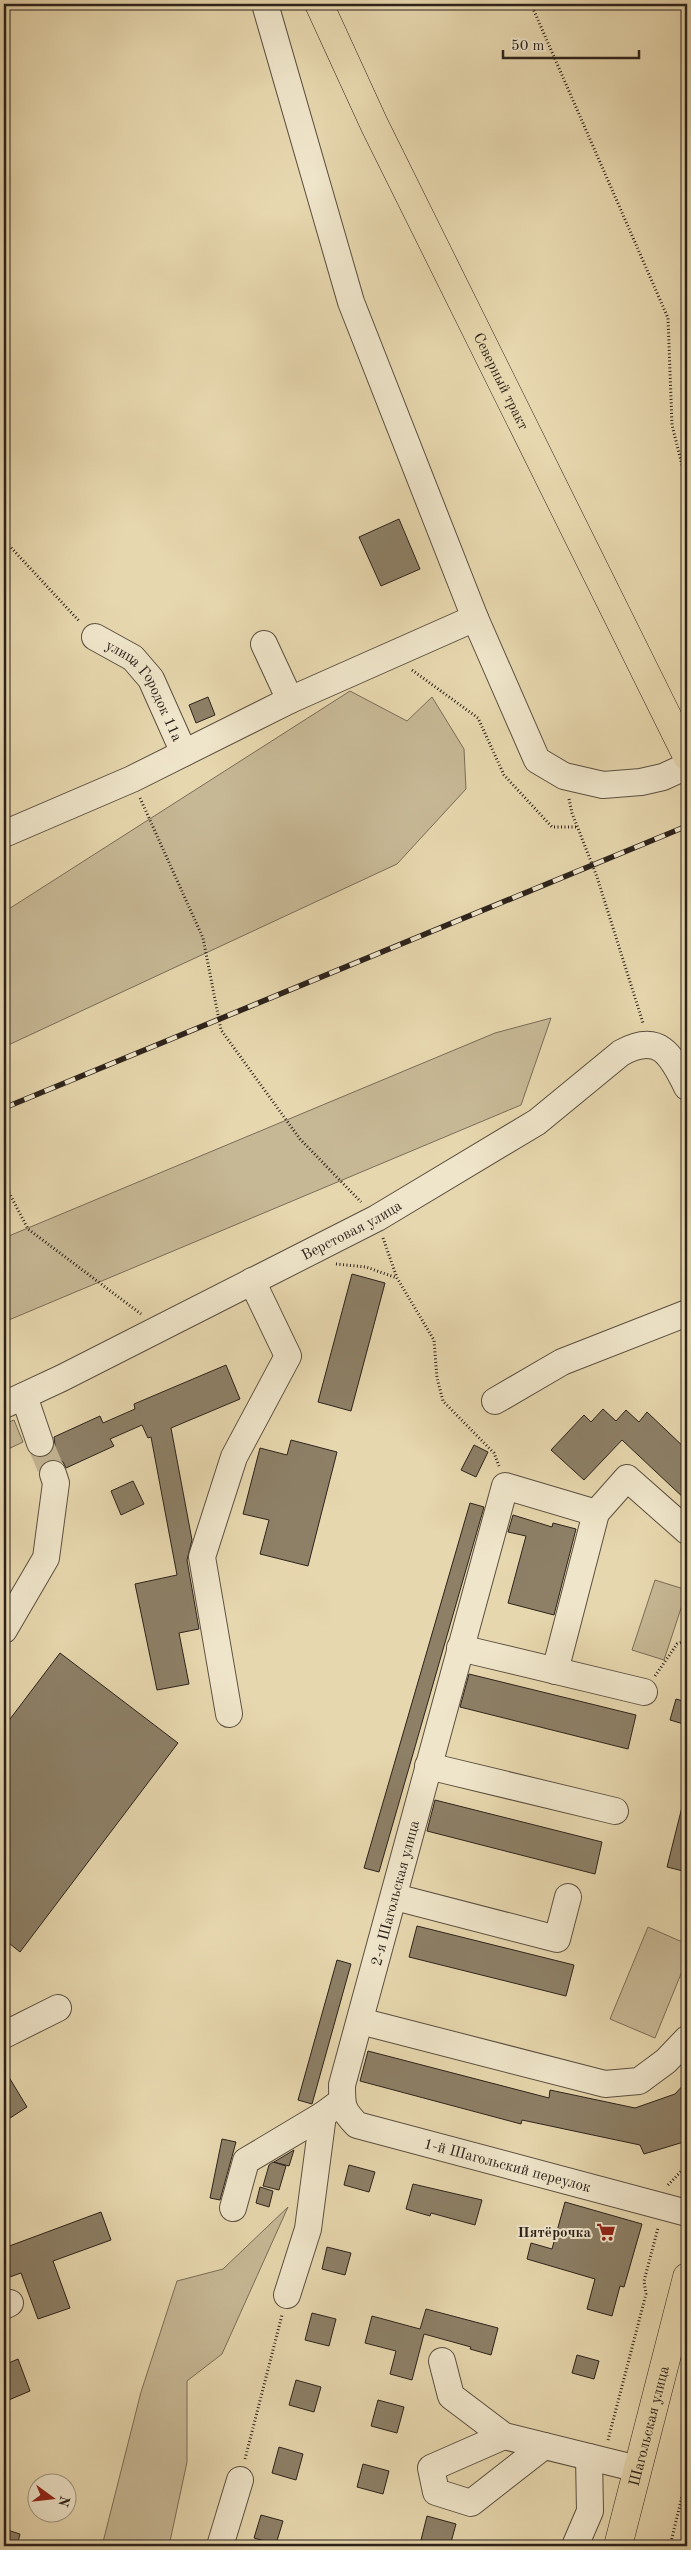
<svg xmlns="http://www.w3.org/2000/svg" width="691" height="2550" viewBox="0 0 691 2550" font-family="'Old Standard TT',serif">
  <rect width="100%" height="100%" fill="#e7d7ae"/>
  <filter id="stains"><feTurbulence type="fractalNoise" baseFrequency=".004" numOctaves="4"/><feColorMatrix values="0 0 0 0 .2 0 0 0 0 .09 0 0 0 0 .02 0 0 0 .5 -.17"/></filter>
  <radialGradient id="worn" r=".72"><stop offset=".6" stop-color="#630" stop-opacity="0"/><stop offset="1" stop-color="#630" stop-opacity=".3"/></radialGradient>
  <g fill="#c7b895" stroke="#7a6d58">
    <polygon points="350,691 407,721 432,697 464,749 466,789 397,864 4,1047 4,912"/>
    <polygon points="551,1018 521,1105 4,1322 4,1238 495,1033"/>
    <polygon points="14,1420 23,1442 4,1451 4,1424"/>
    <polygon points="655,1580 687,1590 664,1660 632,1650"/>
    <polygon points="648,1927 687,1944 687,1959 655,2038 610,2019"/>
    <polygon points="288,2207 222,2354 187,2381 187,2462 169,2546 102,2546 141,2392 177,2281 223,2269"/>
  </g>
  <g fill="#8d8067" stroke="#2c221b">
    <polygon points="399,519 420,569 381,586 359,537"/>
    <polygon points="208,697 215,715 196,723 189,705"/>
    <polygon points="352,1274 385,1283 351,1411 318,1402"/>
    <polygon points="226,1365 240,1399 171,1428 192,1540 187,1560 199,1629 179,1633 189,1684 157,1690 135,1584 177,1575 151,1437 148,1438 142,1425 110,1439 114,1446 66,1468 63,1462 56,1459 43,1463 40,1458 52,1452 55,1445 54,1437 100,1416 103,1423 135,1409 134,1404"/>
    <polygon points="603,1409 616,1421 626,1410 639,1422 647,1412 687,1450 687,1501 622,1440 584,1480 551,1450 584,1415 591,1422"/>
    <polygon points="291,1440 337,1452 308,1566 260,1554 269,1520 243,1514 260,1448 287,1455"/>
    <polygon points="474,1445 488,1452 476,1477 461,1470"/>
    <polygon points="133,1481 144,1504 121,1515 111,1491"/>
    <polygon points="470,1503 484,1507 379,1872 364,1868"/>
    <polygon points="513,1515 552,1527 553,1523 576,1529 554,1615 508,1603 526,1536 508,1532"/>
    <polygon points="60,1653 178,1743 20,1952 4,1939 4,1727"/>
    <polygon points="469,1674 636,1715 628,1749 460,1707"/>
    <polygon points="676,1699 687,1702 687,1725 670,1720"/>
    <polygon points="435,1800 602,1842 595,1874 427,1831"/>
    <polygon points="682,1807 687,1807 687,1872 667,1867"/>
    <polygon points="417,1926 574,1965 566,1996 409,1957"/>
    <polygon points="337,1960 351,1964 312,2104 298,2100"/>
    <polygon points="368,2051 549,2098 550,2090 635,2108 675,2094 687,2081 687,2141 644,2154 640,2145 522,2120 521,2124 360,2081"/>
    <polygon points="4,2069 27,2107 4,2122"/>
    <polygon points="222,2139 236,2142 220,2200 210,2198"/>
    <polygon points="294,2150 289,2166 274,2162"/>
    <polygon points="273,2162 286,2166 279,2190 263,2186 269,2165"/>
    <polygon points="349,2165 375,2172 369,2192 344,2185"/>
    <polygon points="413,2184 482,2200 475,2225 431,2213 430,2216 406,2209"/>
    <polygon points="260,2187 273,2191 269,2207 256,2203"/>
    <polygon points="565,2202 642,2224 624,2287 620,2286 612,2316 587,2309 595,2279 527,2259 531,2243 552,2249"/>
    <polygon points="101,2212 111,2240 53,2261 70,2308 38,2319 21,2273 4,2279 4,2248"/>
    <polygon points="327,2247 351,2253 345,2275 322,2269"/>
    <polygon points="426,2309 498,2328 491,2355 470,2349 471,2347 424,2334 412,2380 390,2374 396,2351 365,2343 372,2316 420,2329"/>
    <polygon points="312,2313 336,2319 329,2346 305,2340"/>
    <polygon points="577,2355 599,2361 594,2379 572,2373"/>
    <polygon points="18,2359 30,2391 4,2402 4,2365"/>
    <polygon points="296,2380 321,2387 314,2412 289,2405"/>
    <polygon points="378,2400 404,2407 397,2433 371,2426"/>
    <polygon points="279,2447 303,2454 296,2480 272,2473"/>
    <polygon points="363,2464 389,2471 383,2494 357,2487"/>
    <polygon points="261,2515 283,2521 276,2544 254,2538"/>
    <polygon points="427,2516 456,2524 450,2546 421,2540"/>
    <polygon points="4,2529 20,2534 17,2546 4,2546"/>
  </g>
  <g fill="none" stroke-linecap="round" stroke-linejoin="round">
    <polyline stroke="#c2b391" stroke-width="26" stroke-dasharray="26 13" stroke-linecap="butt" points="40,1443 53,1474"/>
    <g stroke="#5b4f40" stroke-width="28">
      <g id="minor">
        <polyline points="265,4 351,302 475,618 537,760 564,776 603,785 641,782 663,777 687,766"/>
        <path id="s1" d="M 95,637 L 133,658 L 151,679 L 184,753"/>
        <polyline points="264,644 290,700"/>
        <polyline points="4,834 132,779 290,700 475,618"/>
        <polyline points="24,1396 40,1443"/>
        <polyline points="495,1401 562,1362 687,1313"/>
        <path id="s2" d="M 4,1405 L 62,1378 L 377,1218 L 537,1122 L 621,1053 C 659,1032 671,1054 687,1087"/>
        <path id="s3" d="M 596,1513 L 505,1486 L 342,2085 C 342,2106 342,2110 357,2125 L 687,2213"/>
        <polyline points="4,1630 46,1558 56,1483 53,1474"/>
        <polyline points="460,1648 644,1692"/>
        <polyline points="555,1671 596,1513 627,1478 687,1531"/>
        <polyline points="229,1714 202,1557 234,1457 288,1356 252,1281"/>
        <polyline points="428,1766 615,1811"/>
        <polyline points="395,1897 557,1939 568,1897"/>
        <polyline points="360,2021 605,2084 639,2081 666,2061 687,2039"/>
        <polyline points="4,2035 58,2008"/>
        <polyline points="233,2208 246,2161 323,2115"/>
        <polyline points="287,2295 308,2229 323,2115 342,2101"/>
        <polyline points="4,2306 10,2303"/>
        <polyline points="442,2361 451,2396 504,2436 638,2469"/>
        <polyline points="504,2436 431,2468 436,2492 471,2503 544,2446"/>
        <polyline points="220,2546 240,2480"/>
        <polyline points="575,2546 590,2511 589,2457"/>
      </g>
    </g>
    <g stroke="#2c221b" stroke-width="29">
      <g id="major">
        <path id="s4" d="M 319,4 L 374,124 L 687,756"/>
        <path id="s5" d="M 618,2546 L 687,2277"/>
      </g>
    </g>
    <g stroke="#2c221b" stroke-width="3" stroke-dasharray="1 2.5" stroke-linecap="butt">
      <polyline points="531,4 668,318 672,425 687,485"/>
      <polyline points="4,540 80,622"/>
      <polyline points="412,670 478,718 504,775 552,827 577,827"/>
      <polyline points="140,798 203,938 221,1030 300,1139 361,1202"/>
      <polyline points="569,799 572,813 597,877 643,1023"/>
      <polyline points="4,1183 28,1229 141,1314"/>
      <polyline points="383,1238 397,1278 434,1340 437,1378 443,1401 494,1453 499,1466"/>
      <polyline points="336,1264 366,1267 397,1278"/>
      <polyline points="655,1676 677,1644 687,1640"/>
      <polyline points="668,2185 687,2165"/>
      <polyline points="608,2440 646,2294 644,2281 658,2228"/>
      <polyline points="245,2459 282,2315"/>
      <polyline points="670,2546 687,2476"/>
    </g>
    <use href="#minor" stroke="#efe5ca" stroke-width="26"/>
    <use href="#major" stroke="#e7d7ae" stroke-width="28"/>
    <g stroke="#2c221b" stroke-width="5.5">
      <polyline id="rail" points="4,1108 687,826"/>
    </g>
    <use href="#rail" stroke="#efe5ca" stroke-width="4" stroke-dasharray="11" stroke-linecap="butt"/>
  </g>
  <defs>
    <g id="supermarket-bare" transform="scale(1.5)"><path d="M-6-5.5h2.5l.6 2H6L4.5 2H-2.5L-4.4-4H-6ZM-1.5 3.2a1.3 1.3 0 1 0 .1 0ZM3 3.2a1.3 1.3 0 1 0 .1 0Z" fill="#8f2418" stroke="#efe5ca" stroke-width="2.5" paint-order="stroke"/></g>
  </defs>
  <g fill-rule="evenodd">
    <use href="#supermarket-bare" x="606" y="2232"/>
  </g>
  <g text-anchor="middle" stroke-width="4" stroke-linejoin="round" paint-order="stroke">
    <g font-size="15" fill="#2c221b" stroke="#efe5ca">
      <text dy="5" stroke="none"><textPath href="#s4" startOffset="419">Северный тракт</textPath></text>
      <text dy="5" stroke="none"><textPath href="#s1" startOffset="76">улица Городок 11а</textPath></text>
      <text dy="5" stroke="none"><textPath href="#s2" startOffset="389">Верстовая улица</textPath></text>
      <text transform="translate(395 1893) rotate(-75)" y="5">2-я Шагольская улица</text>
      <text dy="5" stroke="none"><textPath href="#s3" startOffset="916">1-й Шагольский переулок</textPath></text>
      <text dy="5" stroke="none"><textPath href="#s5" startOffset="124">Шагольская улица</textPath></text>
    </g>
    <g font-size="15" font-weight="bold" fill="#2c221b" stroke="#efe5ca" text-anchor="end">
      <text x="591" y="2237">Пятёрочка</text>
    </g>
  </g>
  <rect width="691" height="2550" fill="none" stroke="#e7d7ae" stroke-width="20"/>
  <rect x="5" y="5" width="681" height="2540" fill="none" stroke="#2c221b" stroke-width="2.5"/>
  <rect x="10" y="10" width="671" height="2530" fill="none" stroke="#2c221b"/>
  <g transform="translate(52 2498) rotate(105)"><circle r="24" fill="#efe5ca" stroke="#a19784"/>
  <path d="M0-4L9 19L0 12L-9 19Z" fill="#8f2418"/>
  <text y="-8" font-size="14" font-weight="bold" text-anchor="middle" fill="#2c221b">N</text>
  </g>
  <path d="M503 50v8h136v-8" fill="none" stroke="#2c221b" stroke-width="2.5"/>
  <text x="511" y="50" font-size="15" fill="#2c221b" stroke="#efe5ca" stroke-width="4" paint-order="stroke">50 m</text>
  <rect width="100%" height="100%" filter="url(#stains)"/>
  <rect width="100%" height="100%" fill="url(#worn)"/>
</svg>
